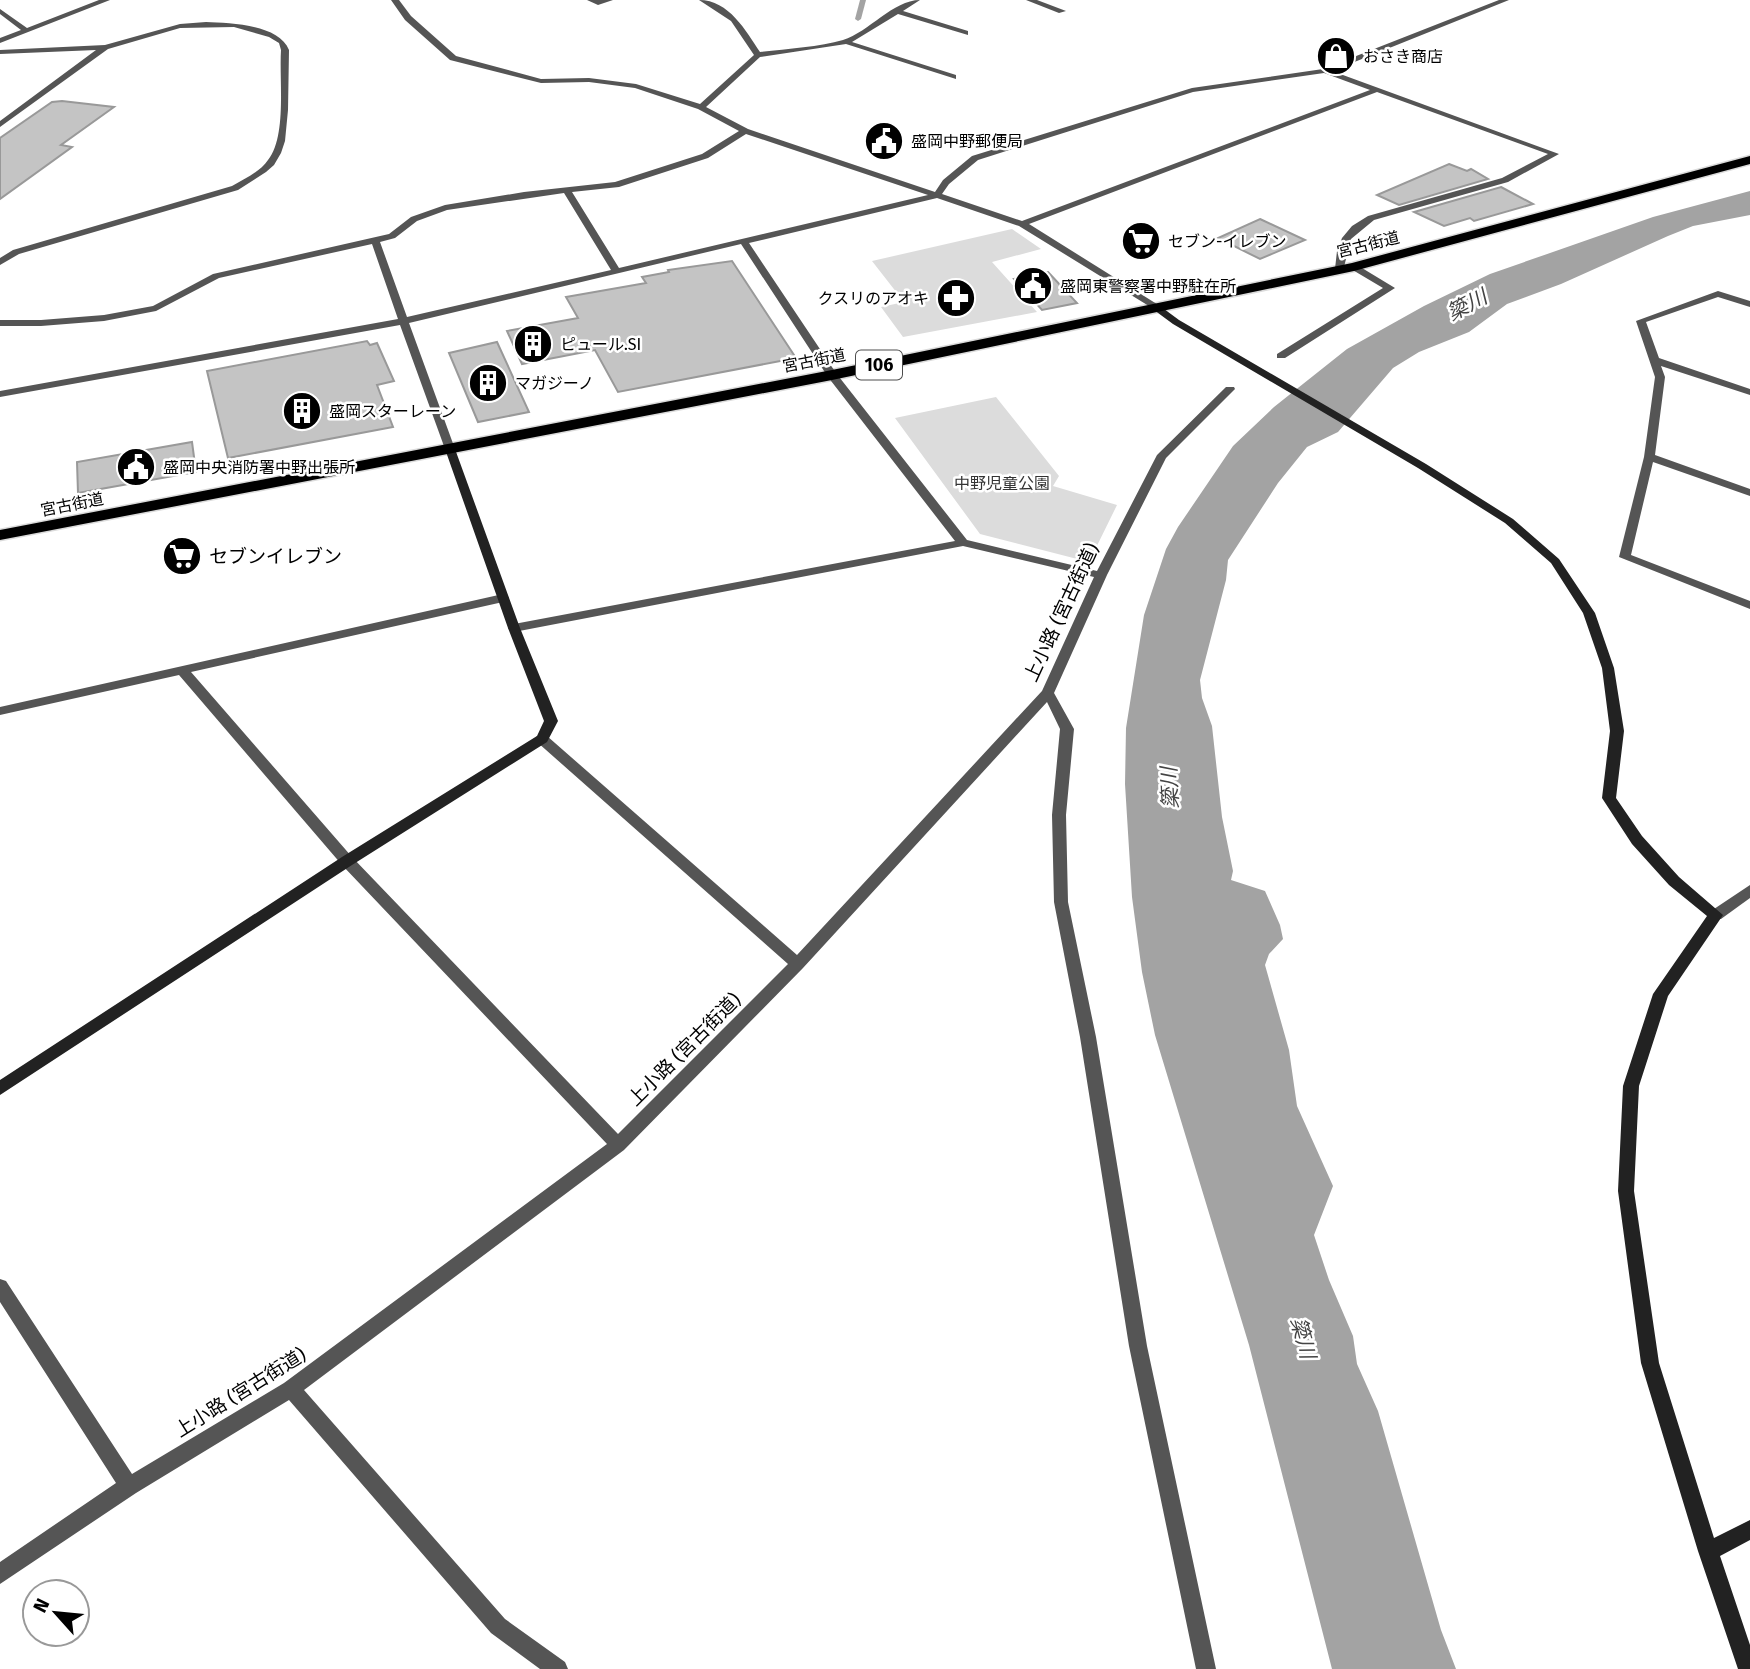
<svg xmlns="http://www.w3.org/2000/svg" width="1750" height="1669" viewBox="0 0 1750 1669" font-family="'Fira Sans','Noto Sans JP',sans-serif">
  <rect width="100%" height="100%" fill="#fff"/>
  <g fill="#dcdcdc">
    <polygon points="1012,229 1041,249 992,262 1037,312 903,337 881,307 904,302 872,261"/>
    <polygon points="996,397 1059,476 1053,486 1117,505 1089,562 980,534 895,418"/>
  </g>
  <polygon fill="#a3a3a3" points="1750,191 1750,215 1693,226 1668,236 1561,284 1507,304 1469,332 1419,352 1393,368 1338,432 1307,447 1278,483 1228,560 1226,580 1200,680 1202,698 1212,726 1222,817 1233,871 1231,880 1265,891 1280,925 1283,939 1269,954 1265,965 1289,1050 1297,1106 1333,1186 1314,1235 1329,1280 1353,1336 1357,1364 1378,1411 1441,1630 1456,1669 1332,1669 1249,1345 1155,1035 1142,972 1132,897 1125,784 1126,728 1144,615 1166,549 1178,527 1233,446 1274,407 1347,349 1424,306 1490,274 1653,217"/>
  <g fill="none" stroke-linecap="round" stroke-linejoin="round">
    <polygon fill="#a3a3a3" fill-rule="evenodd" points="860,0 866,0 861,19 858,21 855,19"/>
  </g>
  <g fill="#c4c4c4" stroke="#999" stroke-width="2">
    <polygon points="62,101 114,107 61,145 72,147 0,199 0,138 52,102"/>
    <polygon points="1449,164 1467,171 1471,169 1488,179 1399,205 1377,195"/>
    <polygon points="1501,187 1533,204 1474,221 1470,218 1444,226 1414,212"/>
    <polygon points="1260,219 1305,240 1260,259 1218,238"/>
    <polygon points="732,261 796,358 618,392 595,350 522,364 507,331 578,318 566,297 646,283 642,277 669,272 668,270"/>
    <polygon points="1048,272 1077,303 1042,310 1014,279"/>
    <polygon points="367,341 370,345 377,343 394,381 377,385 393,427 228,458 207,371"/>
    <polygon points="497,342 529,412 478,422 449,353"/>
    <polygon points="192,442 196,472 78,493 77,462"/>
  </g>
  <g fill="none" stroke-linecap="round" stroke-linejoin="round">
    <g stroke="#dbdbdb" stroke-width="3">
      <polygon id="highway" points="1750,156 1750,164 1354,271 832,380 0,540 0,530 832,370 1352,263"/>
    </g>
    <g fill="#555" fill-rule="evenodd">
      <polygon points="99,0 110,0 0,43 0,38 21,30 0,14 0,9 27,28"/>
      <path d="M 391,0 L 399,0 L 411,16 L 456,56 L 541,79 L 589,78 L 636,84 L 700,104 L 754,55 L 731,21 L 699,0 C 729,0 746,31 760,52 C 785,49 820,47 843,40 C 869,32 893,0 920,0 L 903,11 L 968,31 L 968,35 L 898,14 L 852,42 L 956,75 L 956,79 L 846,44 L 760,57 L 706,107 L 748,129 L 935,192 L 943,180 L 972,156 L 1192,88 L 1323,69 L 1499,0 L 1509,0 L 1332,71 L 1559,154 L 1508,182 L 1374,220 L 1351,239 L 1343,271 L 1335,269 L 1337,251 L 1342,238 L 1352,226 L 1368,216 L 1502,178 L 1548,154 L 1377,92 L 1029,224 L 1160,306 L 1160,310 L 1157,311 L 1019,226 L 937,198 L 749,243 L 836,373 L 967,540 L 1097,571 L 1157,455 L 1226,387 L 1234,387 L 1235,389 L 1166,458 L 1107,575 L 1054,693 L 1074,729 L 1066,815 L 1068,902 L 1096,1037 L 1147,1346 L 1216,1669 L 1196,1669 L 1129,1346 L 1080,1037 L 1054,902 L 1052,815 L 1060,729 L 1047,702 L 803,968 L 624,1150 L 304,1390 L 505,1619 L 565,1662 L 568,1669 L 540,1669 L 491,1633 L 289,1400 L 136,1493 L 0,1584 L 0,1562 L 116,1483 L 0,1302 L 0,1279 L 6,1281 L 132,1474 L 284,1383 L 607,1144 L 342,865 L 179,675 L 0,715 L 0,707 L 503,594 L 507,595 L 509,598 L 507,601 L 503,602 L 191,672 L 352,857 L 618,1134 L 788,964 L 537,742 L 535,739 L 537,736 L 547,736 L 797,955 L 1042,691 L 1094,577 L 963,546 L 514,632 L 510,631 L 508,628 L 510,625 L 514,624 L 955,541 L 828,377 L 741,244 L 409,323 L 455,449 L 450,452 L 445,449 L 400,325 L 0,397 L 0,391 L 398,319 L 372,244 L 219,278 L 156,311 L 104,321 L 41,326 L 0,326 L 0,320 L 41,320 L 104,315 L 153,306 L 213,274 L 389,234 L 411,217 L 445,205 L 524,192 L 615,182 L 702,154 L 739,131 L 698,109 L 635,88 L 589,82 L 541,83 L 450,60 L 405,20 ZM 1324,73 L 1370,90 L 1022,221 L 942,194 L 949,184 L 978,160 L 1193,92 ZM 746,134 L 928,195 L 619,268 L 572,192 L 619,187 L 708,158 ZM 564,193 L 611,270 L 407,317 L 380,242 L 395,238 L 417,221 L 447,210 Z"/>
      <polygon points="587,0 613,0 598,5"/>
      <polygon points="1026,0 1037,0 1066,11 1059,13"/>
      <path d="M 206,22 C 230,23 279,24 289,50 L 288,110 L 285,141 L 281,153 L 274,165 L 266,172 L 238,190 L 19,254 L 0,265 L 0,258 L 13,250 L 232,186 C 244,179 260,172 268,160 C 287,136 279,80 281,50 L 279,43 L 269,37 L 234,27 L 180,28 L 108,49 L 0,127 L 0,121 L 96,50 L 0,54 L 0,50 L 105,45 L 180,24 Z"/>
      <polygon points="1351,265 1357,265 1395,288 1285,358 1277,358 1277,354 1383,288 1351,269"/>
      <polygon points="1718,291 1750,301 1750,307 1718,297 1646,322 1659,358 1750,389 1750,395 1661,366 1665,377 1655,455 1750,489 1750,496 1653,462 1631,555 1750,601 1750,609 1619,557 1644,457 1655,377 1636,321"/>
      <polygon points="1750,885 1750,898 1721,919 1711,919 1709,915 1711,911"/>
    </g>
    <g fill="#222" fill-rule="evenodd">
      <polygon points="1154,306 1160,306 1179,320 1426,464 1513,519 1559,559 1595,613 1614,668 1624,731 1616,798 1642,836 1679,877 1723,915 1668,996 1639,1086 1634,1191 1659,1363 1714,1538 1750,1520 1750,1540 1720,1556 1750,1645 1750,1669 1738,1669 1698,1551 1641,1363 1618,1191 1623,1086 1653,994 1707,916 1669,885 1632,844 1602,798 1610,731 1602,668 1583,613 1551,563 1505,523 1418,468 1173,324 1154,310"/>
      <polygon points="450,446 455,449 520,628 558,721 547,742 352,865 0,1095 0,1080 342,857 537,736 544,721 508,628 445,449"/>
    </g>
    <use href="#highway" fill="#000" fill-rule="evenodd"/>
  </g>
  <defs>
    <g id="shop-disc" transform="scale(2.0125)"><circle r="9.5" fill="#000" stroke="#fff"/><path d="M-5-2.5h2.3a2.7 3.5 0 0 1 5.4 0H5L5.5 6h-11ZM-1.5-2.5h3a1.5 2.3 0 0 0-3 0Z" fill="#fff"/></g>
    <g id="civic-disc" transform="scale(2.0125)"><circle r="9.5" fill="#000" stroke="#fff"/><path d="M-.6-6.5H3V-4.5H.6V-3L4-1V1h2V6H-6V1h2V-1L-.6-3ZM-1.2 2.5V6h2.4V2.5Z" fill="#fff"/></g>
    <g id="supermarket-disc" transform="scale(2.0125)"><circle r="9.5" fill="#000" stroke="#fff"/><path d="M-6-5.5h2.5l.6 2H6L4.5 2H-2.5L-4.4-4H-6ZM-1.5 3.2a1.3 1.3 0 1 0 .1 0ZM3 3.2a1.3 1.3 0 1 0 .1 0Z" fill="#fff"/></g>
    <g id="pharmacy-disc" transform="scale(2.0125)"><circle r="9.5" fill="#000" stroke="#fff"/><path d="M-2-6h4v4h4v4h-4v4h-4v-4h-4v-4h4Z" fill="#fff"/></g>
    <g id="building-disc" transform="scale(2.0125)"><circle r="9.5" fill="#000" stroke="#fff"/><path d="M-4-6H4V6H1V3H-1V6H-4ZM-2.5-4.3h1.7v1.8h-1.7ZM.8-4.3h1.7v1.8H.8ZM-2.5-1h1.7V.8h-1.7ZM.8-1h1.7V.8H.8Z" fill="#fff"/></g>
  </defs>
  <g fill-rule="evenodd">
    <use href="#shop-disc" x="1336" y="56"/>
    <use href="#civic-disc" x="884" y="141"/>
    <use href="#supermarket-disc" x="1141" y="241"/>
    <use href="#civic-disc" x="1033" y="286"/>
    <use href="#pharmacy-disc" x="956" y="298"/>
    <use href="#building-disc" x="533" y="344"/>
    <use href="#building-disc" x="488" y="383"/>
    <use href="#building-disc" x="302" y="411"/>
    <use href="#civic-disc" x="136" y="467"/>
    <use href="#supermarket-disc" x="182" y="556"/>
  </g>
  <g text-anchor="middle" stroke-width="5" stroke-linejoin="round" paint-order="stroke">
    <g font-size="16" fill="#000" stroke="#fff" text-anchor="start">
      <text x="1363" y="62">おさき商店</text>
      <text x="911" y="147">盛岡中野郵便局</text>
      <text x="1168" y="247">セブン-イレブン</text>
      <text x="1060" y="292">盛岡東警察署中野駐在所</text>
      <text x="929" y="304" text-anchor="end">クスリのアオキ</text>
      <text x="560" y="350">ピュール.SI</text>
      <text x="515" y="389">マガジーノ</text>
      <text x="329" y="417">盛岡スターレーン</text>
      <text x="163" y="473">盛岡中央消防署中野出張所</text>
    </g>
    <g font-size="16" fill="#000" stroke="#fff">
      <text transform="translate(1368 244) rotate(-14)" y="6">宮古街道</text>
      <text transform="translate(814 360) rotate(-11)" y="6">宮古街道</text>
      <text transform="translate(72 504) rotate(-11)" y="6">宮古街道</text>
    </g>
    <g font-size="16" fill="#333" stroke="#fff">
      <text x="1002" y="489">中野児童公園</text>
    </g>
    <rect fill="#fff" stroke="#4c4c4c" stroke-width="2" x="856" y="350.5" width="46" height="29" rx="5"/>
    <g font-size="18" font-weight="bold" fill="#000">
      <text x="879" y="371">106</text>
    </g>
    <g font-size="19" fill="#000" stroke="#fff" text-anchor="start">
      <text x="209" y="563">セブンイレブン</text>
    </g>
    <g font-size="19" fill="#000" stroke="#fff">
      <text transform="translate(1061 612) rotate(-65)" y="7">上小路 (宮古街道)</text>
      <text transform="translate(684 1049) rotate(-45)" y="7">上小路 (宮古街道)</text>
      <text transform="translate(240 1392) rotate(-32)" y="7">上小路 (宮古街道)</text>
    </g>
    <g font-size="21" font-style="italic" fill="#444" stroke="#fff">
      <text transform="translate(1467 305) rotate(-28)" y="7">簗川</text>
      <text transform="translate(1170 788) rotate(-93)" y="7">簗川</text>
      <text transform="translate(1303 1338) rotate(75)" y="7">簗川</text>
    </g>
  </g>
  <g transform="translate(56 1613) rotate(297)"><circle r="33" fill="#ffffff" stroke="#999999" stroke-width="2"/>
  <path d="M0-5L12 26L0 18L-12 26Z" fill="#000000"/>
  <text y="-10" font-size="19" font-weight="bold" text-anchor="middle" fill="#000000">N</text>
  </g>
</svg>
